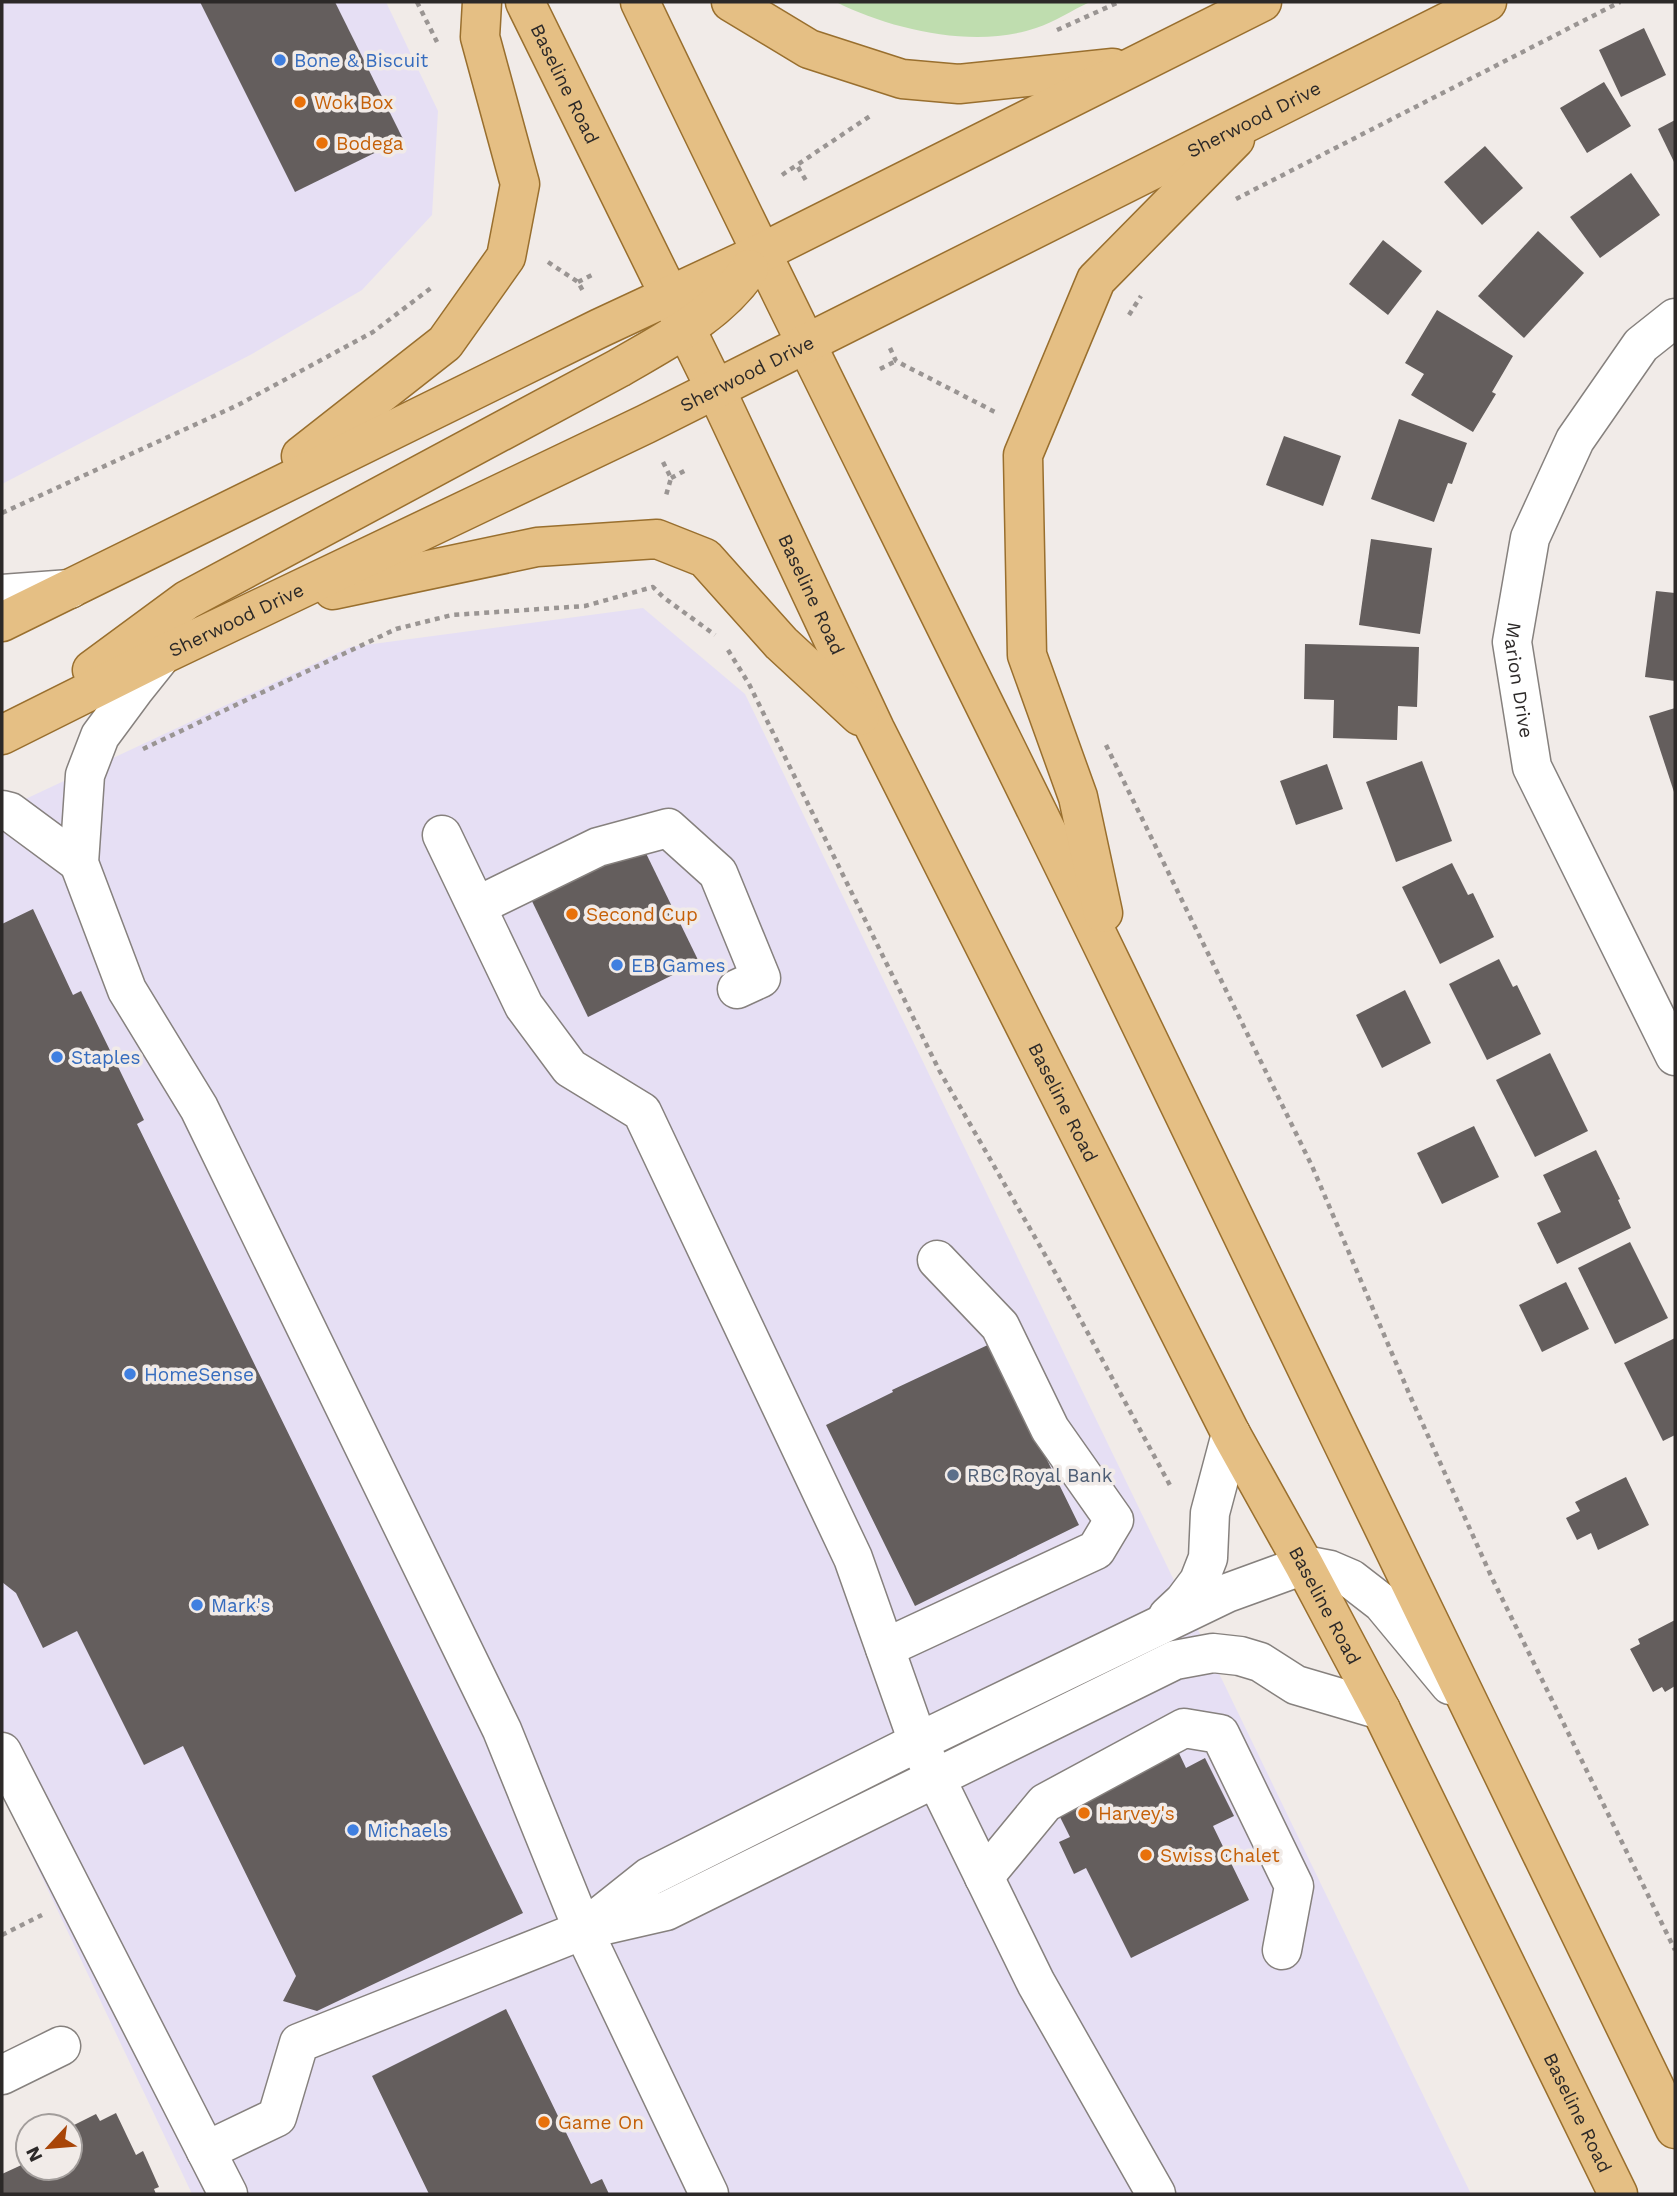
<svg xmlns="http://www.w3.org/2000/svg" width="1677" height="2196" viewBox="0 0 1677 2196" font-family="'Work Sans',sans-serif">
  <rect width="100%" height="100%" fill="#f1ebe8"/>
  <g fill="#e6dff4">
    <polygon points="2,2 386,2 438,111 432,215 362,290 252,354 2,484"/>
    <polygon points="643,608 745,694 1471,2194 192,2194 2,1793 2,810 350,647"/>
  </g>
  <path fill="#bfddaf" d="M 836,2 L 1090,2 C 1072,10 1055,22 1036,28 C 975,49 892,30 836,2 Z"/>
  <g fill="#645e5d">
    <polygon points="200,2 335,2 403,139 295,192"/>
    <polygon points="1644,28 1666,75 1621,97 1599,50"/>
    <polygon points="1604,82 1631,126 1587,153 1560,108"/>
    <polygon points="1675,120 1675,164 1658,129"/>
    <polygon points="1485,146 1523,188 1482,225 1444,182"/>
    <polygon points="1631,173 1660,215 1600,258 1570,217"/>
    <polygon points="1538,231 1584,273 1524,338 1478,296"/>
    <polygon points="1383,240 1422,271 1388,315 1349,284"/>
    <polygon points="1437,310 1513,356 1492,392 1496,394 1473,432 1411,395 1424,374 1405,363"/>
    <polygon points="1399,419 1467,443 1452,484 1448,483 1434,522 1371,499"/>
    <polygon points="1284,436 1341,456 1323,506 1266,485"/>
    <polygon points="1371,539 1432,548 1420,634 1359,625"/>
    <polygon points="1656,591 1675,593 1675,681 1645,677"/>
    <polygon points="1305,644 1419,647 1417,707 1398,706 1397,740 1333,738 1334,700 1304,699"/>
    <polygon points="1675,708 1675,795 1649,716"/>
    <polygon points="1422,761 1452,841 1396,862 1366,782"/>
    <polygon points="1327,764 1343,809 1296,825 1280,781"/>
    <polygon points="640,841 699,962 588,1017 529,895"/>
    <polygon points="1452,863 1468,895 1473,893 1494,937 1440,964 1402,887"/>
    <polygon points="33,909 73,995 81,991 144,1120 137,1124 523,1913 317,2011 283,2001 296,1976 183,1746 144,1765 77,1631 43,1648 16,1593 2,1582 2,924"/>
    <polygon points="1499,959 1513,987 1517,985 1541,1034 1487,1060 1449,984"/>
    <polygon points="1405,990 1431,1043 1382,1068 1356,1015"/>
    <polygon points="1550,1053 1588,1131 1535,1157 1496,1080"/>
    <polygon points="1474,1126 1499,1177 1442,1204 1417,1153"/>
    <polygon points="1596,1150 1620,1199 1618,1200 1631,1228 1557,1264 1537,1223 1561,1212 1543,1175"/>
    <polygon points="1630,1242 1668,1318 1615,1344 1578,1268"/>
    <polygon points="1566,1282 1589,1329 1542,1352 1519,1305"/>
    <polygon points="1675,1338 1675,1435 1663,1441 1624,1363"/>
    <polygon points="992,1343 1025,1415 1079,1525 915,1606 826,1425 893,1392 892,1390"/>
    <polygon points="1626,1477 1649,1525 1598,1550 1591,1533 1577,1540 1566,1518 1580,1511 1575,1502"/>
    <polygon points="1675,1620 1675,1686 1665,1692 1662,1687 1653,1692 1630,1649 1640,1644 1638,1639"/>
    <polygon points="1177,1749 1186,1768 1205,1758 1234,1816 1213,1826 1249,1900 1131,1958 1086,1868 1074,1874 1059,1842 1070,1837 1056,1809"/>
    <polygon points="506,2009 591,2184 602,2179 609,2194 429,2194 372,2076"/>
    <polygon points="116,2113 136,2155 143,2151 159,2187 154,2189 156,2194 2,2194 2,2174 28,2162 28,2168 70,2168 70,2127 96,2114 100,2121"/>
  </g>
  <g fill="none" stroke-linecap="round" stroke-linejoin="round">
    <g stroke="#86817e" stroke-width="41">
      <g id="minor">
        <path id="s1" d="M 1675,318 L 1641,345 L 1575,440 L 1530,538 L 1512,642 L 1532,767 L 1675,1056"/>
        <polyline points="2,594 70,589"/>
        <polyline points="162,655 134,690 100,736 85,775 79,863 127,990 199,1108 502,1730 583,1930 709,2194"/>
        <polyline points="2,810 10,812 79,863"/>
        <polyline points="442,835 524,1006 570,1068 642,1112 853,1558 918,1742 1036,1983 1156,2194"/>
        <polyline points="477,906 598,847 668,828 718,873 761,978 737,989"/>
        <polyline points="1168,1616 1184,1601 1199,1581 1208,1558 1210,1513 1231,1434"/>
        <polyline points="885,1648 1096,1550 1114,1520 1050,1429 1000,1326 937,1260"/>
        <polyline points="2,1752 206,2151 277,2117 299,2043 583,1930 666,1911 1175,1660 1213,1653 1240,1656 1260,1662 1296,1685 1381,1710"/>
        <polyline points="984,1877 1045,1803 1184,1728 1220,1734 1294,1886 1282,1950"/>
        <polyline points="590,1924 649,1877 918,1742 1227,1593 1304,1565 1330,1570 1351,1579 1382,1603 1450,1685"/>
        <polyline points="2,2075 61,2046"/>
        <polyline points="206,2151 228,2194"/>
      </g>
    </g>
    <g stroke="#996f2e" stroke-width="41">
      <g id="major">
        <path id="s2" d="M 525,2 L 715,388 L 875,729 L 1231,1434 L 1304,1565 L 1381,1710 L 1618,2194"/>
        <path d="M 640,2 C 795,327 959,649 1116,973 C 1303,1358 1486,1745 1675,2129"/>
        <polyline points="731,2 809,49 902,79 959,84 1113,68"/>
        <polyline points="301,456 445,343 506,257 520,184 480,37 482,2"/>
        <polyline points="333,590 537,547 657,539 705,558 781,643 860,716"/>
        <polyline points="2,622 600,328 761,253 1262,2"/>
        <path d="M 92,670 L 187,600 L 619,368 C 665,341 718,315 749,269"/>
        <path id="s3" d="M 2,735 L 162,655 L 646,424 L 1487,2"/>
        <polyline points="1103,913 1078,797 1027,655 1023,455 1096,280 1235,139"/>
      </g>
    </g>
    <g stroke="#9a9593" stroke-width="4.5" stroke-dasharray="5 5" stroke-linecap="butt">
      <polyline points="417,2 437,42"/>
      <polyline points="1057,30 1119,2"/>
      <polyline points="798,167 808,184"/>
      <polyline points="782,175 873,114"/>
      <polyline points="1236,199 1620,2"/>
      <polyline points="548,262 578,282 583,291"/>
      <polyline points="578,282 592,275"/>
      <polyline points="1129,315 1141,296"/>
      <polyline points="890,348 896,361 997,413"/>
      <polyline points="880,369 896,361"/>
      <polyline points="663,462 671,478 665,499"/>
      <polyline points="671,478 686,470"/>
      <polyline points="2,513 238,405 373,332 431,288"/>
      <polyline points="728,650 749,684 939,1070 1056,1274 1172,1489"/>
      <polyline points="1106,745 1312,1166 1411,1398 1492,1578 1675,1950"/>
      <polyline points="143,749 396,629 452,615 585,606 653,587 663,597 715,635"/>
      <polyline points="2,1935 42,1915"/>
    </g>
    <use href="#minor" stroke="#fff" stroke-width="38"/>
    <use href="#major" stroke="#e5bf84" stroke-width="38"/>
  </g>
  <g fill="#3f7fe0" stroke="#f1ebe8" stroke-width="2.5">
    <circle cx="280" cy="60" r="7"/>
    <circle cx="617" cy="965" r="7"/>
    <circle cx="57" cy="1057" r="7"/>
    <circle cx="130" cy="1374" r="7"/>
    <circle cx="197" cy="1605" r="7"/>
    <circle cx="353" cy="1830" r="7"/>
  </g>
  <g fill="#e8710a" stroke="#f1ebe8" stroke-width="2.5">
    <circle cx="300" cy="102" r="7"/>
    <circle cx="322" cy="143" r="7"/>
    <circle cx="572" cy="914" r="7"/>
    <circle cx="1084" cy="1813" r="7"/>
    <circle cx="1146" cy="1855" r="7"/>
    <circle cx="544" cy="2122" r="7"/>
  </g>
  <circle fill="#5c6f8a" stroke="#f1ebe8" stroke-width="2.5" cx="953" cy="1475" r="7"/>
  <g text-anchor="middle" stroke-width="7" stroke-linejoin="round" paint-order="stroke">
    <g font-size="19" fill="#366cbe" stroke="#f1ebe8" text-anchor="start">
      <text x="294" y="67">Bone &amp; Biscuit</text>
      <text x="631" y="972">EB Games</text>
      <text x="71" y="1064">Staples</text>
      <text x="144" y="1381">HomeSense</text>
      <text x="211" y="1612">Mark's</text>
      <text x="367" y="1837">Michaels</text>
    </g>
    <g font-size="19" fill="#2c2928" stroke="#f1ebe8">
      <text dy="7" stroke="none"><textPath href="#s2" startOffset="91">Baseline Road</textPath></text>
      <text dy="7" stroke="none"><textPath href="#s3" startOffset="1395">Sherwood Drive</textPath></text>
      <text dy="7" stroke="none"><textPath href="#s3" startOffset="828">Sherwood Drive</textPath></text>
      <text dy="7" stroke="none"><textPath href="#s2" startOffset="658">Baseline Road</textPath></text>
      <text dy="7" stroke="none"><textPath href="#s3" startOffset="261">Sherwood Drive</textPath></text>
      <text dy="7" stroke="none"><textPath href="#s1" startOffset="411">Marion Drive</textPath></text>
      <text dy="7" stroke="none"><textPath href="#s2" startOffset="1225">Baseline Road</textPath></text>
      <text dy="7" stroke="none"><textPath href="#s2" startOffset="1792">Baseline Road</textPath></text>
      <text dy="7" stroke="none"><textPath href="#s2" startOffset="2359">Baseline Road</textPath></text>
    </g>
    <g font-size="19" fill="#c56008" stroke="#f1ebe8" text-anchor="start">
      <text x="314" y="109">Wok Box</text>
      <text x="336" y="150">Bodega</text>
      <text x="586" y="921">Second Cup</text>
      <text x="1098" y="1820">Harvey's</text>
      <text x="1160" y="1862">Swiss Chalet</text>
      <text x="558" y="2129">Game On</text>
    </g>
    <g font-size="19" fill="#4e5e75" stroke="#f1ebe8" text-anchor="start">
      <text x="967" y="1482">RBC Royal Bank</text>
    </g>
  </g>
  <rect width="1677" height="2196" fill="none" stroke="#2c2928" stroke-width="7"/>
  <g transform="translate(49 2147) rotate(244)"><circle r="33" fill="#f1ebe8" stroke="#a29d9b" stroke-width="2"/>
  <path d="M0-5L12 26L0 18L-12 26Z" fill="#a84508"/>
  <text y="-10" font-size="19" font-weight="bold" text-anchor="middle" fill="#2c2928">N</text>
  </g>
</svg>
